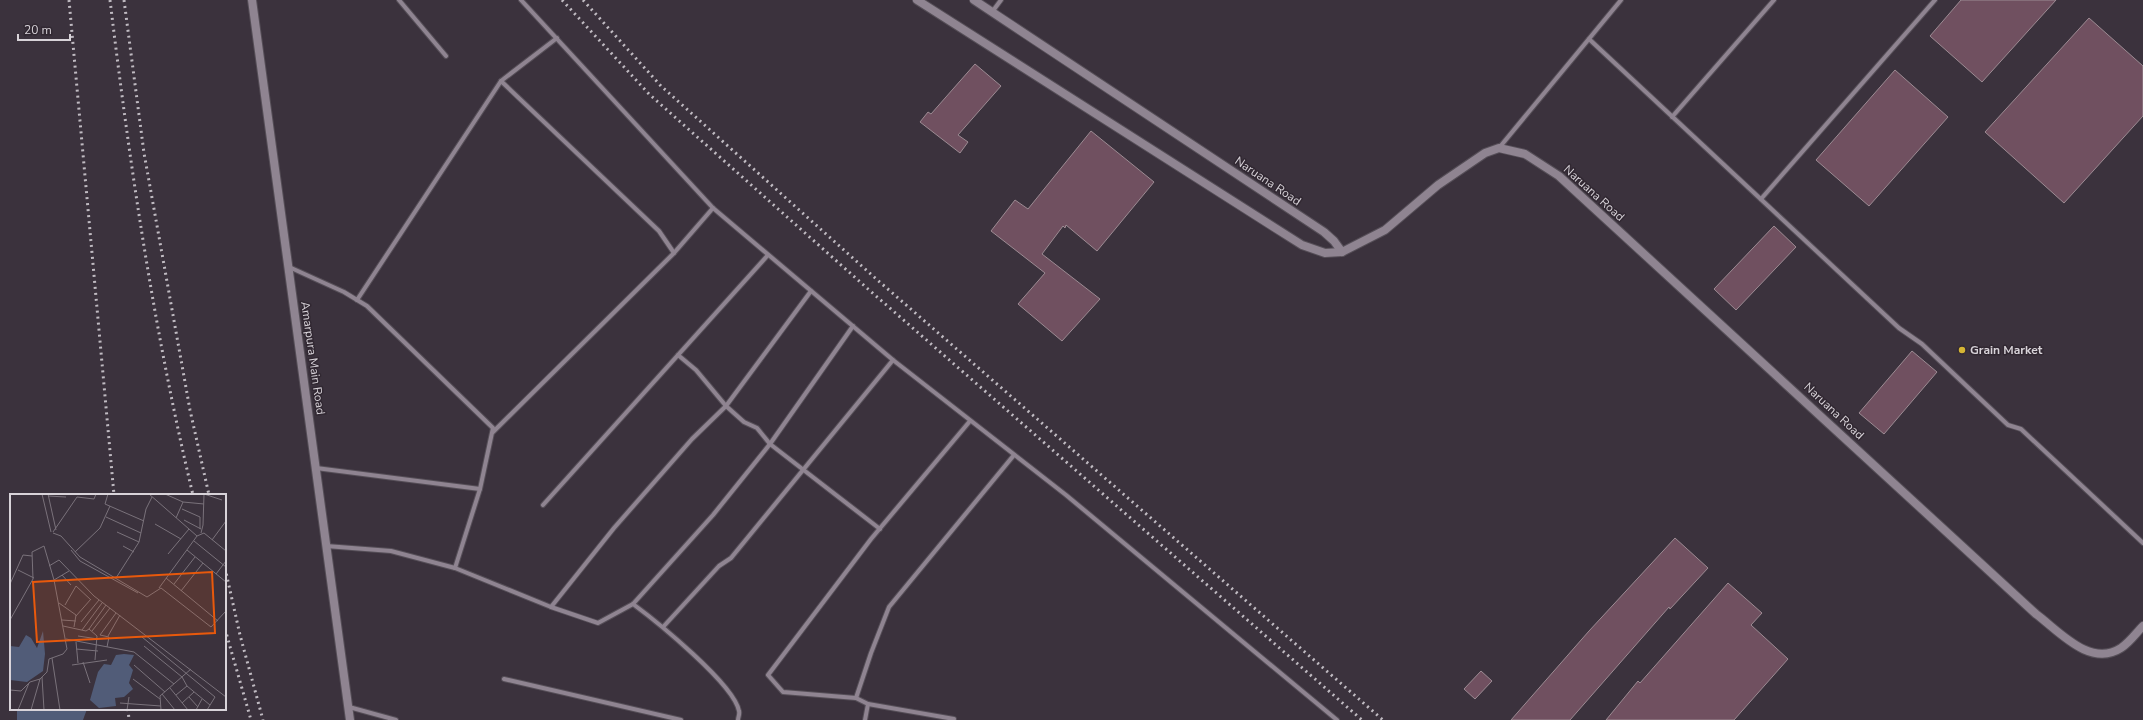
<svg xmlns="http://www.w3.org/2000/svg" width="2143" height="720" viewBox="0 0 2143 720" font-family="'Nunito Sans',sans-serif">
  <rect width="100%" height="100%" fill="#3b323d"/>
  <polygon fill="#515c78" points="17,709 87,709 83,720 17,720"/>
  <g fill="#705060" stroke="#9c8b93">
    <polygon points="1961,0 2056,0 1982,82 1930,36"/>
    <polygon points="2089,18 2143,66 2143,116 2064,203 1985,132"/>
    <polygon points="975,64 1001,86 958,135 968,142 960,153 920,122 928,112 931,114"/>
    <polygon points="1895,70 1948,117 1869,206 1816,160"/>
    <polygon points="1091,131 1154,182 1097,251 1066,225 1065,228 1063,226 1042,254 1100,299 1062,341 1018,304 1045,273 991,231 1015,200 1028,209"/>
    <polygon points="1774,226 1796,247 1736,310 1714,289"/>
    <polygon points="1912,351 1937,372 1884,434 1859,413"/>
    <polygon points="1675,538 1708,568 1670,609 1669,607 1570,720 1511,720 1589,631"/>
    <polygon points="1728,583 1762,613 1751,625 1788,659 1734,720 1606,720 1638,681 1640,683"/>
    <polygon points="1481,671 1492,681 1475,699 1464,689"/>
  </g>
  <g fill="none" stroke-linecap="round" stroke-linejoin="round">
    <g stroke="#554e57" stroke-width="6">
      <g id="street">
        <polyline points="399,0 446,56"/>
        <polyline points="521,0 713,208 893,360 1066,495 1337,720"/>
        <polyline points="992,12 1001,0"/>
        <polyline points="1589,39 1899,328 1922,344 2008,425 2021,429 2143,543"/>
        <polyline points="501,81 557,38"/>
        <polyline points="1672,117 1774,0"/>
        <polyline points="1499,148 1621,0"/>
        <polyline points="1761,199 1935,0"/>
        <polyline points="289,267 344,292 367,306 493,428 480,489 455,568"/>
        <polyline points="357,300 501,81 659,231 674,253"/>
        <polyline points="678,355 696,370 726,406 744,422 757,428 770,444 880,529"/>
        <polyline points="493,432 674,253 713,208"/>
        <polyline points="316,468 480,489"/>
        <polyline points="543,505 768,255"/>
        <path d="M 326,546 L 391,551 L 455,568 L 551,607 L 598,623 L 633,604 C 656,621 734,684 739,711 C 740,714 738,717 738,720"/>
        <polyline points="633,604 713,515 770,444 853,326"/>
        <polyline points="551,607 614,528 692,439 726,406 811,291"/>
        <polyline points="664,626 719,566 731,558 893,360"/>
        <polyline points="504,679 681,720"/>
        <polyline points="856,698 871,653 889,607 1014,455"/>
        <polyline points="868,704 954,719"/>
        <polyline points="349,707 396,720"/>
        <polyline points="865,720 868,704 856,698 783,692 768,675 871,539 970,421"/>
      </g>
    </g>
    <g stroke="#554e57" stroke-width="10">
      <g id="secondary">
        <polyline points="252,0 350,720"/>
        <path d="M 917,0 L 1302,245 L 1325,253 L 1342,252 L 1385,230 L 1438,185 L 1485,153 L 1499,148 L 1525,154 L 1559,176 L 2036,614 C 2059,631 2090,668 2121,648 C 2130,642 2136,633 2143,626"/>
        <polyline points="974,0 1324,232 1334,241 1342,252"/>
      </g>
    </g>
    <use href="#street" stroke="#8f8491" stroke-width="4"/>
    <use href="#secondary" stroke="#8f8491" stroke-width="8"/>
    <g stroke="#c0bbc2" stroke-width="3" stroke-dasharray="2 4" stroke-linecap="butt">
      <polyline points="69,0 114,495"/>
      <path d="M 110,0 C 130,166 154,332 193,495"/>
      <polyline points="124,0 144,153 190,410 209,495"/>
      <polyline points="562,0 649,94 868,289 1362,720"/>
      <polyline points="583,0 661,86 874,277 1383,720"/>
      <polyline points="225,568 240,635 263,720"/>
      <polyline points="225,629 251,720"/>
      <polyline points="128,709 129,720"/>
    </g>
  </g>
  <circle fill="#d5b534" stroke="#312832" stroke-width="1.5" cx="1962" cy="350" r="4"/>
  <g text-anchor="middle" stroke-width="3" stroke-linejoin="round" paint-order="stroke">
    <g font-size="12" fill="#d8d3d9" stroke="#312832">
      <text transform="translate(1268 181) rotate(34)" y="4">Naruana Road</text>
      <text transform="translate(1594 193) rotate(42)" y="4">Naruana Road</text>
      <text transform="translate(313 358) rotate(82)" y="4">Amarpura Main Road</text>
      <text transform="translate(1834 411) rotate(43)" y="4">Naruana Road</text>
    </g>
    <g font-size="12" font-weight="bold" fill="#d8d3d9" stroke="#312832" text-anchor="start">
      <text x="1970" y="354">Grain Market</text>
    </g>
  </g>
  <g transform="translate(10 494)">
    <rect width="216" height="216" fill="#3b323d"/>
    <path d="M 33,137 L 35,160 L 33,177 L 17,188 L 0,186 L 0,152 L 9,153 L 16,141 L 21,144 L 27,154 ZM 114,160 L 124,161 L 119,171 L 123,176 L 119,189 L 123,195 L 114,203 L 105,204 L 106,212 L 89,214 L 80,206 L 88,178 L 94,170 L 101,171 L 106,161 Z" fill="#515c78"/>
    <path fill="none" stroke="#7a727b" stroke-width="1" d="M 32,0 L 41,38M 38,0 L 46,36M 98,0 L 95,10 L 134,27M 139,0 L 187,42 L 194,39 L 216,57M 155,0 L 173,8 L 194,10M 194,0 L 212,6M 38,2 L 56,3M 172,15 L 190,23 L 190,35M 96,23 L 131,39M 166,24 L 173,8M 174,26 L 191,35M 145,30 L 171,45M 43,38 L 67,3 L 84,5 L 86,0M 107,38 L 129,48M 43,39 L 51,42 L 70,63 L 137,103M 191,39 L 193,31 L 194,0M 202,46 L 216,27M 184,47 L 216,73M 113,52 L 124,58M 61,56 L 70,67 L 128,99M 177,56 L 216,88M 65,58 L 90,34 L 100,12M 158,60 L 179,35M 39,72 L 49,66 L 84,102 L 216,203M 8,76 L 24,84M 206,80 L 216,67M 52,81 L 61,91M 106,84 L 129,48 L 136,15 L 142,3M 156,84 L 208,127M 44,86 L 59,77M 0,90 L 13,61 L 22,62M 164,90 L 185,63M 149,94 L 187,42M 171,97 L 193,69M 137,103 L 151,94 L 201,133 L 216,117M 49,109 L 66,121 L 64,133M 55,111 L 66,92 L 81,106M 66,122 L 81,105M 0,126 L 23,85 L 22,58 L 34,52 L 44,86 L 57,155 L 53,160 L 39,165 L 37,178 L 30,185 L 21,216M 52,126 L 66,127M 71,128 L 89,106M 53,132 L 76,137 L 79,135 L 87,142 L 85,166M 79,135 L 96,111M 72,136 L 92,109M 82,137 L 100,114M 68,142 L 88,145M 98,142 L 110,121M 132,143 L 205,203 L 197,216M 56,145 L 124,158 L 164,190M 66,148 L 68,169M 134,152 L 172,183 L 177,192M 97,153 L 99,143 L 90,141 L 106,119M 66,155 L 88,157M 42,164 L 50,216M 73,168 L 80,189M 62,171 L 97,166M 124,171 L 155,198M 32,183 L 34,216M 123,185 L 150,205M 160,194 L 178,216M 0,196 L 11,197 L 20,188 L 30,185M 152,200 L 165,216M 166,201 L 177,192 L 200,211M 179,203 L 188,213M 110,209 L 151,212M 172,209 L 184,198M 8,216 L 19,189M 117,216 L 119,203M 151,216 L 150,202 L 181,175M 186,216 L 192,205"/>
    <path fill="#e8590c" fill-opacity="0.15" stroke="#e8590c" stroke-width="2" d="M 202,78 L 205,139 L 27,148 L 23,88 Z"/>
    <rect width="216" height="216" fill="none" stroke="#d8d3d9" stroke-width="2"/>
  </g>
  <path d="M18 34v6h52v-6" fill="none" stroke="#d8d3d9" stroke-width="2"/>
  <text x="24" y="34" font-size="12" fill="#d8d3d9" stroke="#312832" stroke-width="3" paint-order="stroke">20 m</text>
</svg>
